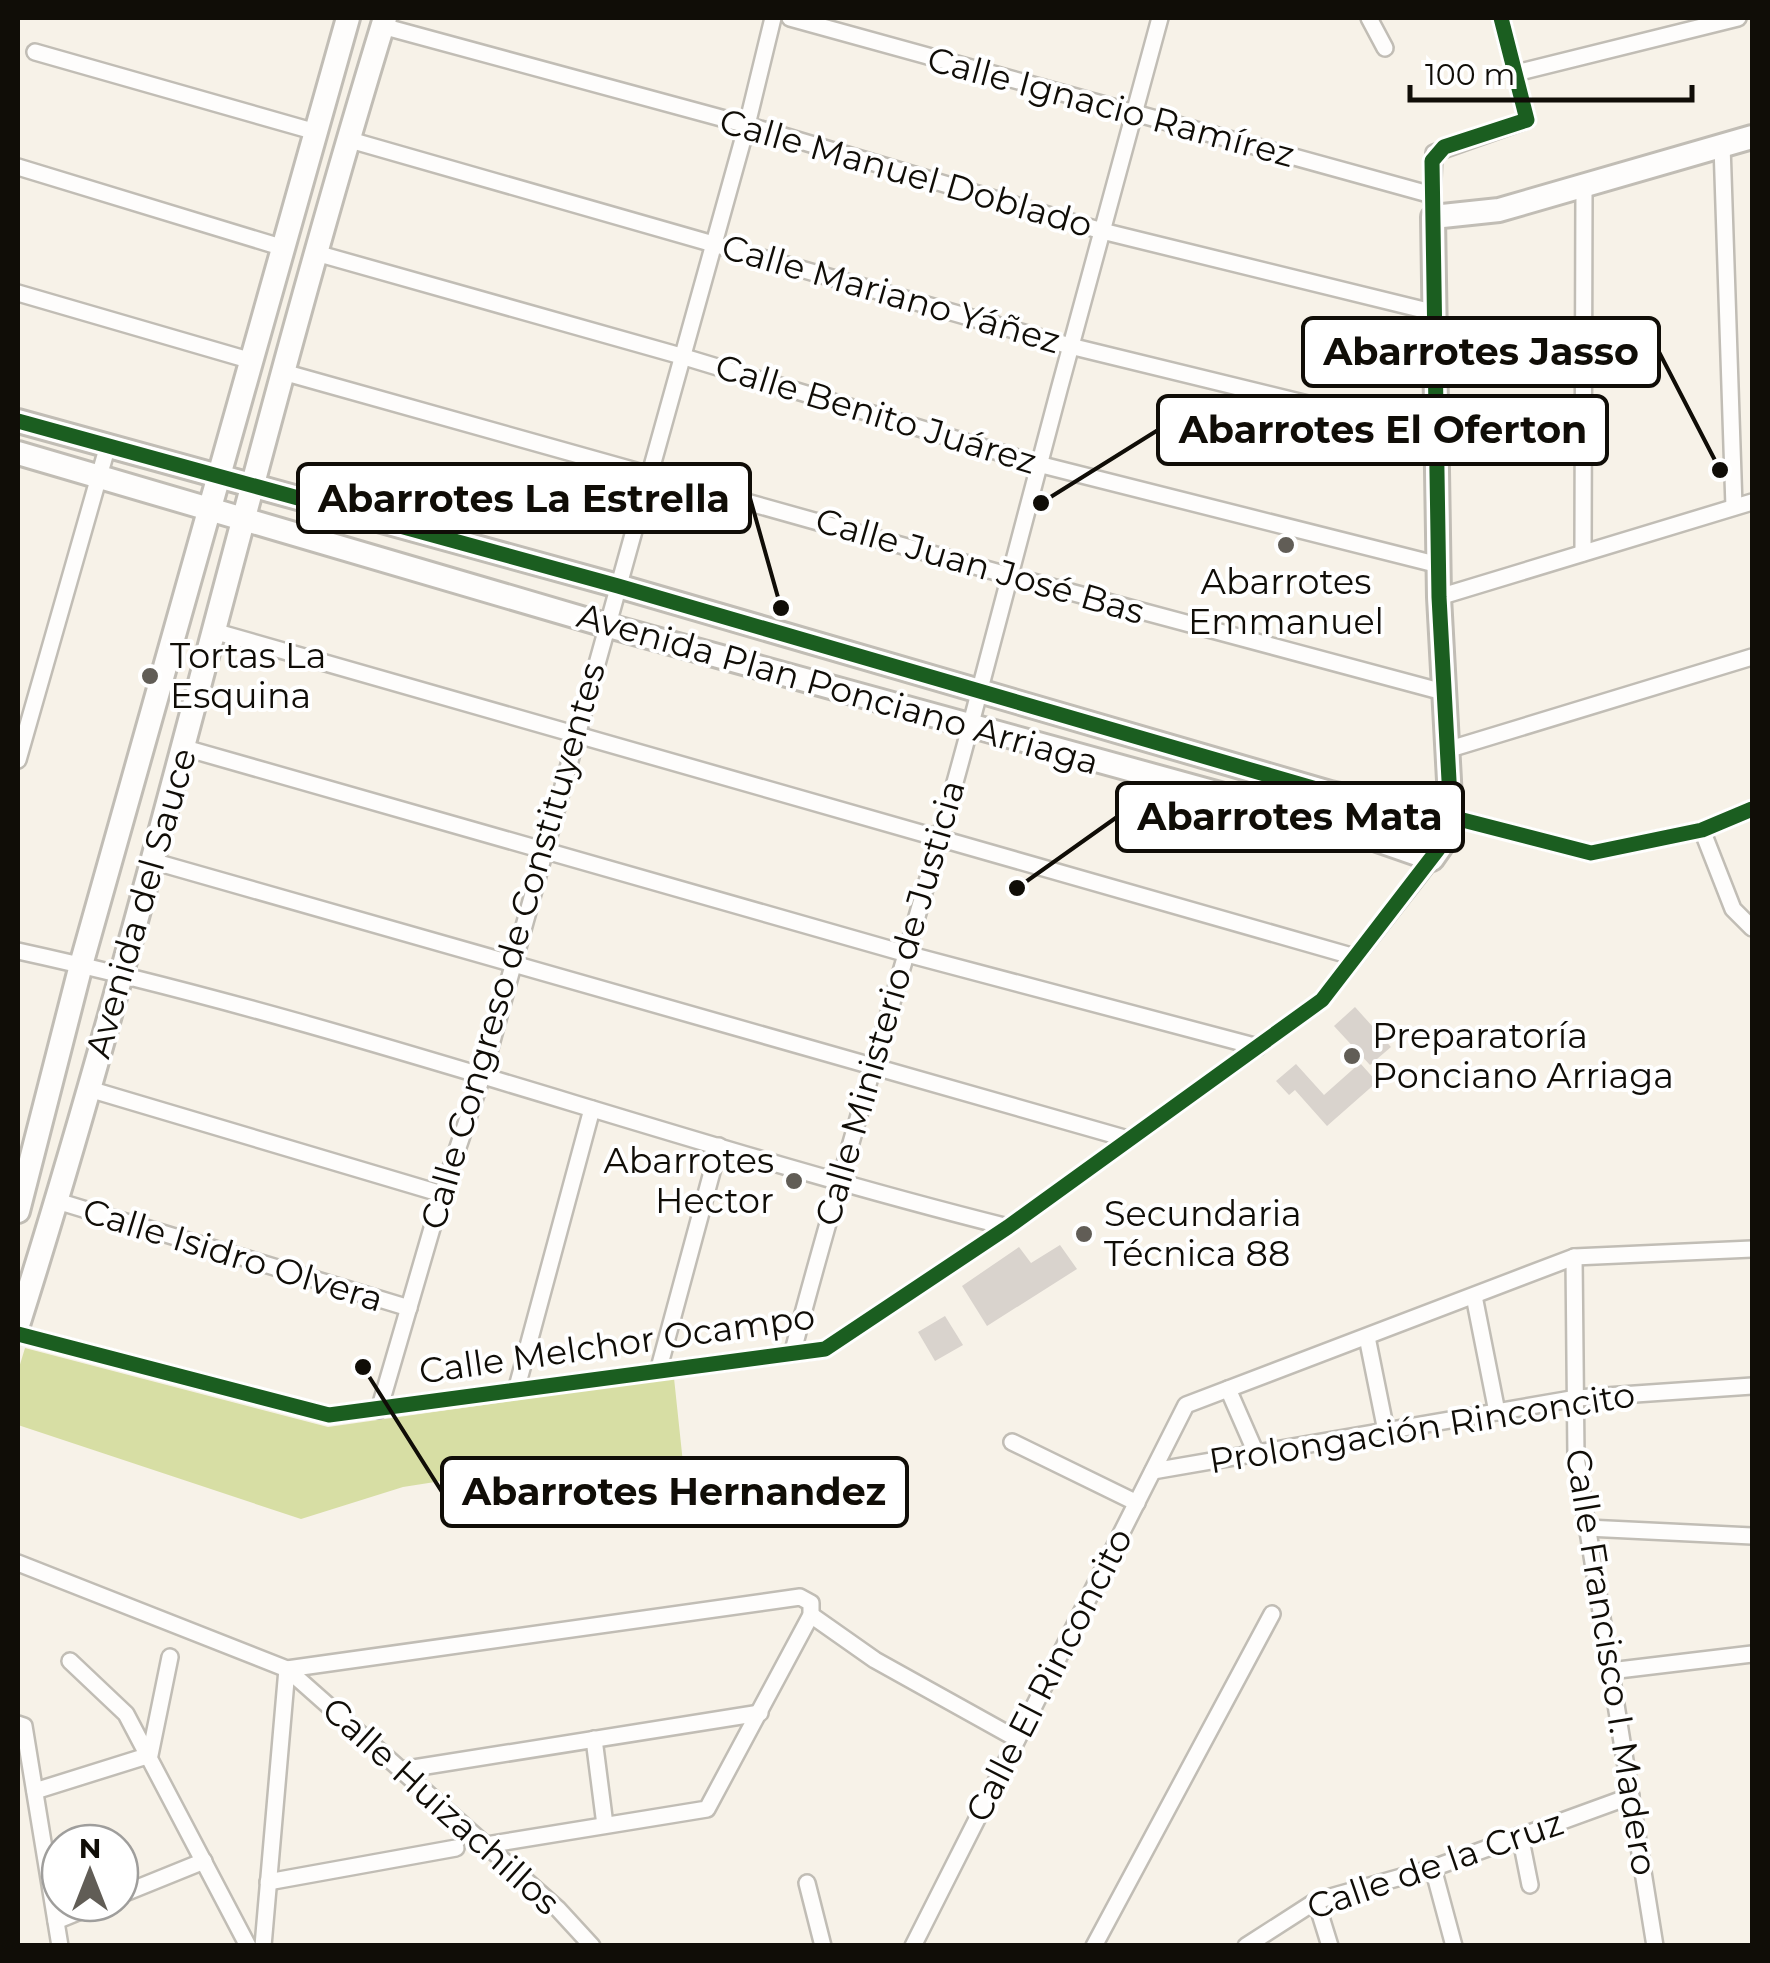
<svg xmlns="http://www.w3.org/2000/svg" width="1770" height="1963" viewBox="0 0 1770 1963" font-family="Montserrat,sans-serif">
  <rect width="100%" height="100%" fill="#f7f2e8"/>
  <polygon fill="#d7dea4" points="25,1348 328,1427 674,1378 683,1463 516,1491 511,1470 403,1487 301,1519 18,1425 18,1371"/>
  <g fill="#d9d3cd">
    <polygon points="1355,1007 1391,1047 1370,1065 1334,1026"/>
    <polygon points="1360,1063 1377,1082 1327,1126 1295,1090 1289,1095 1276,1081 1296,1064 1324,1095"/>
    <polygon points="1060,1245 1077,1269 987,1326 962,1286 1019,1247 1031,1263"/>
    <polygon points="945,1316 963,1345 935,1361 918,1332"/>
  </g>
  <g fill="none" stroke-linecap="round" stroke-linejoin="round">
    <g stroke="#c1bdb5" stroke-width="20">
      <g id="street">
        <polyline points="790,18 1432,195"/>
        <polyline points="1369,18 1385,48"/>
        <polyline points="382,26 747,125 1102,231 1432,312"/>
        <polyline points="35,52 316,132"/>
        <polyline points="1516,73 1738,18"/>
        <polyline points="350,140 1070,346 1435,435"/>
        <polyline points="1722,145 1734,507"/>
        <polyline points="18,167 284,248"/>
        <polyline points="1432,203 1434,153 1527,120 1501,18"/>
        <polyline points="316,253 681,356 1038,464 1439,565"/>
        <polyline points="18,293 252,361"/>
        <polyline points="283,372 1007,575 1447,693"/>
        <polyline points="1583,553 1584,186"/>
        <polyline points="1439,597 1752,502"/>
        <polyline points="217,632 1355,957"/>
        <polyline points="185,748 907,954 1258,1047"/>
        <polyline points="1450,749 1752,657"/>
        <polyline points="18,760 108,445"/>
        <polyline points="1451,817 1591,853 1702,830 1752,809"/>
        <polyline points="1702,830 1733,909 1752,928"/>
        <polyline points="152,861 1128,1139"/>
        <path d="M 18,951 C 353,1024 676,1144 1008,1227"/>
        <polyline points="89,1089 442,1194"/>
        <polyline points="57,1201 409,1308"/>
        <polyline points="1574,1257 1576,1457 1655,1946"/>
        <polyline points="1474,1296 1497,1412"/>
        <polyline points="18,1334 329,1415 825,1349 1008,1227 1322,1000 1432,859"/>
        <polyline points="1367,1337 1386,1431"/>
        <path d="M 793,1351 C 851,1129 923,911 980,689 C 1038,465 1099,241 1160,18"/>
        <polyline points="659,1368 719,1146"/>
        <polyline points="517,1387 592,1109"/>
        <polyline points="1228,1389 1256,1453"/>
        <polyline points="379,1410 442,1194 482,1077 747,125 773,18"/>
        <polyline points="1012,1442 1137,1503"/>
        <polyline points="1153,1471 1577,1398 1752,1386"/>
        <polyline points="1587,1528 1752,1536"/>
        <polyline points="18,1563 287,1669 800,1597 811,1603 811,1615 707,1809 486,1845"/>
        <polyline points="811,1615 875,1660 1017,1739"/>
        <polyline points="70,1661 126,1714 248,1946"/>
        <polyline points="287,1669 558,1909 592,1946"/>
        <polyline points="1610,1671 1752,1654"/>
        <polyline points="18,1724 24,1726 60,1946"/>
        <polyline points="594,1739 605,1825"/>
        <polyline points="401,1770 760,1713"/>
        <polyline points="35,1791 150,1755 170,1657"/>
        <polyline points="1520,1835 1530,1885"/>
        <polyline points="1433,1868 1454,1946"/>
        <polyline points="268,1882 456,1848"/>
        <polyline points="807,1883 823,1946"/>
        <polyline points="120,1895 204,1861"/>
        <polyline points="1316,1901 1330,1946"/>
        <polyline points="56,1921 100,1903"/>
        <polyline points="263,1946 287,1669"/>
        <polyline points="913,1946 1186,1405 1574,1257 1752,1249"/>
        <polyline points="1094,1946 1272,1614"/>
        <polyline points="1246,1946 1316,1901 1433,1868 1631,1796"/>
      </g>
    </g>
    <g stroke="#c1bdb5" stroke-width="28">
      <g id="secondary">
        <polyline points="18,421 618,586 1330,793 1451,817"/>
        <polyline points="18,453 605,625 1340,827 1432,859 1446,839 1451,817 1439,597 1433,217 1499,210 1752,137"/>
        <polyline points="18,1211 81,965 348,18"/>
        <path d="M 18,1325 C 155,893 252,450 385,18"/>
      </g>
    </g>
    <use href="#street" stroke="#fefdfc" stroke-width="15"/>
    <use href="#secondary" stroke="#fefdfc" stroke-width="22"/>
    <g stroke="#fff" stroke-width="21">
      <g id="cycleway">
        <polyline points="18,421 618,586 1330,793 1451,817 1591,853 1702,830 1752,809"/>
        <polyline points="18,1334 329,1415 825,1349 1008,1227 1322,1000 1446,839 1451,817 1439,597 1432,161 1444,147 1527,120 1501,18"/>
      </g>
    </g>
    <use href="#cycleway" stroke="#1b5e20" stroke-width="15"/>
  </g>
  <g fill="#615d56" stroke="#fff" stroke-width="4">
    <circle cx="1286" cy="545" r="10"/>
    <circle cx="150" cy="676" r="10"/>
    <circle cx="1352" cy="1056" r="10"/>
    <circle cx="794" cy="1181" r="10"/>
    <circle cx="1084" cy="1234" r="10"/>
  </g>
  <g text-anchor="middle" stroke-width="8" stroke-linejoin="round" paint-order="stroke">
    <g font-size="35" fill="#100d07" stroke="#fff">
      <text transform="translate(1111 107) rotate(15)" y="12">Calle Ignacio Ramírez</text>
      <text transform="translate(906 173) rotate(16)" y="12">Calle Manuel Doblado</text>
      <text transform="translate(891 294) rotate(16)" y="12">Calle Mariano Yáñez</text>
      <text transform="translate(876 414) rotate(17)" y="12">Calle Benito Juárez</text>
      <text transform="translate(980 566) rotate(16)" y="12">Calle Juan José Bas</text>
      <text transform="translate(838 689) rotate(16)" y="12">Avenida Plan Ponciano Arriaga</text>
      <text transform="translate(141 903) rotate(-74)" y="12">Avenida del Sauce</text>
      <text transform="translate(513 946) rotate(-74)" y="12">Calle Congreso de Constituyentes</text>
      <text transform="translate(890 1003) rotate(-74)" y="12">Calle Ministerio de Justicia</text>
      <text transform="translate(233 1255) rotate(17)" y="12">Calle Isidro Olvera</text>
      <text transform="translate(617 1344) rotate(-8)" y="12">Calle Melchor Ocampo</text>
      <text transform="translate(1422 1428) rotate(-9)" y="12">Prolongación Rinconcito</text>
      <text transform="translate(1611 1662) rotate(81)" y="12">Calle Francisco I. Madero</text>
      <text transform="translate(1049 1675) rotate(-63)" y="12">Calle El Rinconcito</text>
      <text transform="translate(441 1806) rotate(42)" y="12">Calle Huizachillos</text>
      <text transform="translate(1435 1865) rotate(-19)" y="12">Calle de la Cruz</text>
    </g>
    <g font-size="35" fill="#100d07" stroke="#fff" text-anchor="start">
      <text x="1286" y="594" text-anchor="middle">Abarrotes<tspan x="1286" dy="40">Emmanuel</tspan></text>
      <text x="170" y="668">Tortas La<tspan x="170" dy="40">Esquina</tspan></text>
      <text x="1372" y="1048">Preparatoría<tspan x="1372" dy="40">Ponciano Arriaga</tspan></text>
      <text x="774" y="1173" text-anchor="end">Abarrotes<tspan x="774" dy="40">Hector</tspan></text>
      <text x="1104" y="1226">Secundaria<tspan x="1104" dy="40">Técnica 88</tspan></text>
    </g>
  </g>
  <path fill="none" stroke="#100d07" stroke-width="4" d="M1720 470L1659 352M1041 503L1158 430M781 608L750 498M1017 888L1117 817M363 1367L442 1492"/>
  <g fill="#100d07" stroke="#fff" stroke-width="4">
    <circle cx="1720" cy="470" r="10"/>
    <circle cx="1041" cy="503" r="10"/>
    <circle cx="781" cy="608" r="10"/>
    <circle cx="1017" cy="888" r="10"/>
    <circle cx="363" cy="1367" r="10"/>
  </g>
  <g fill="#fff" stroke="#100d07" stroke-width="4">
    <rect x="1303" y="318" width="356" height="68" rx="10"/>
    <rect x="1158" y="396" width="449" height="68" rx="10"/>
    <rect x="298" y="464" width="452" height="68" rx="10"/>
    <rect x="1117" y="783" width="346" height="68" rx="10"/>
    <rect x="442" y="1458" width="465" height="68" rx="10"/>
  </g>
  <g font-size="38" text-anchor="middle" font-weight="bold" fill="#100d07">
    <text x="1481" y="365">Abarrotes Jasso</text>
    <text x="1383" y="443">Abarrotes El Oferton</text>
    <text x="524" y="512">Abarrotes La Estrella</text>
    <text x="1290" y="830">Abarrotes Mata</text>
    <text x="674" y="1505">Abarrotes Hernandez</text>
  </g>
  <rect width="1770" height="1963" fill="none" stroke="#100d07" stroke-width="40"/>
  <g transform="translate(90 1873)"><circle r="48" fill="#ffffff" stroke="#9f9e9c" stroke-width="2.5"/>
  <path d="M0-8L18 38L0 25L-18 38Z" fill="#615d56"/>
  <text y="-15" font-size="28" font-weight="bold" text-anchor="middle" fill="#100d07">N</text>
  </g>
  <path d="M1410 85v15h282v-15" fill="none" stroke="#100d07" stroke-width="5"/>
  <text x="1425" y="85" font-size="30" fill="#100d07" stroke="#ffffff" stroke-width="8" paint-order="stroke">100 m</text>
</svg>
